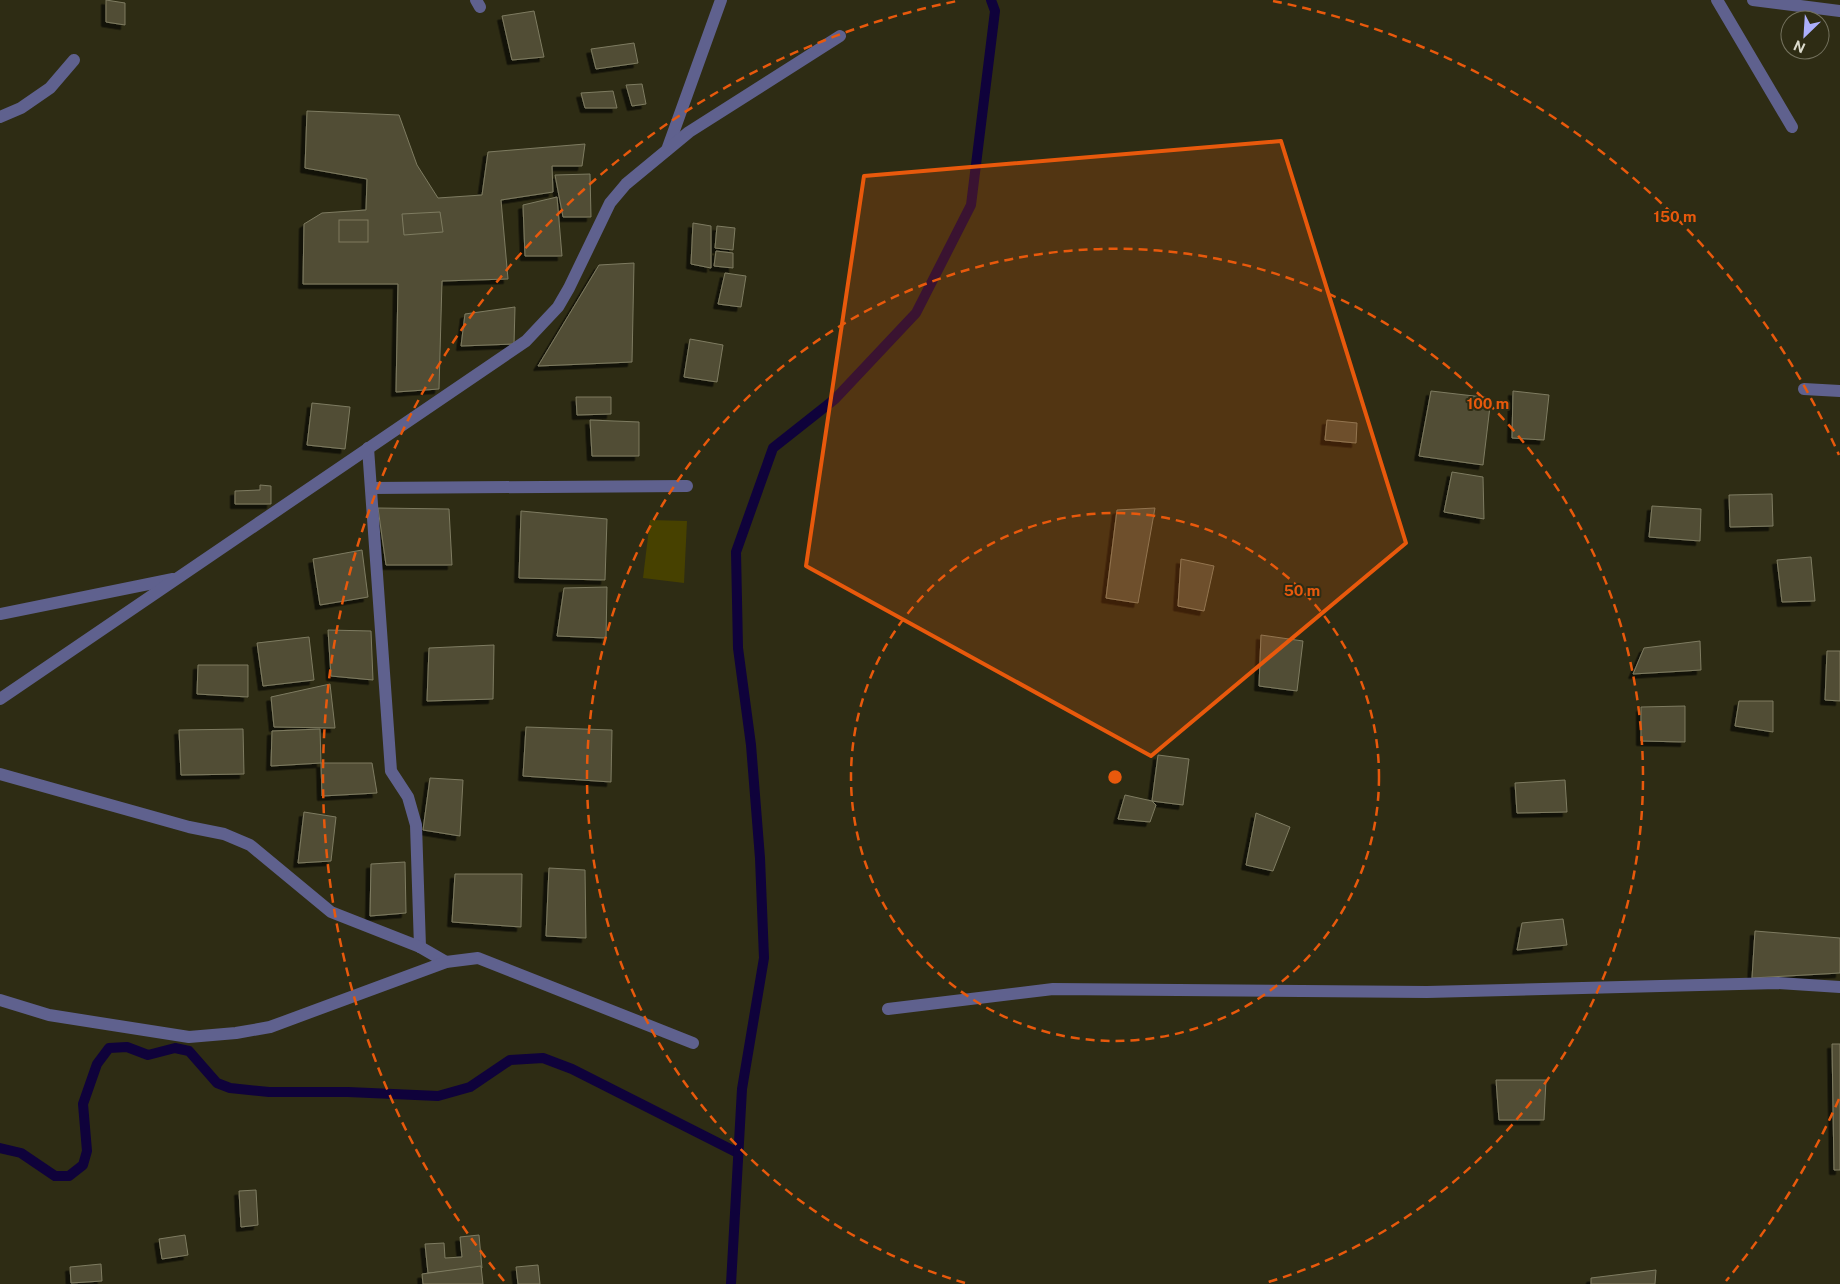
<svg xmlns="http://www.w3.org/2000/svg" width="1840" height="1284" viewBox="0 0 1840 1284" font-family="'Public Sans',sans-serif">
  <defs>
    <filter id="shadow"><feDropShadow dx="-4.5" dy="4.5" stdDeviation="0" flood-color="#0009"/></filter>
  </defs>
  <rect width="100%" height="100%" fill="#2e2c14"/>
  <polygon fill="#474100" points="650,520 687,521 684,583 643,578"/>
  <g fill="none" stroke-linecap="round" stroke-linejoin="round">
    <g stroke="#0f023b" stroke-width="10">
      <polyline points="0,1148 21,1153 55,1176 69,1176 83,1165 87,1151 83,1104 97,1064 109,1048 127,1047 148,1055 175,1048 189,1051 217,1083 230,1088 269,1092 348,1092 438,1096 470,1087 510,1060 543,1058 572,1069 738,1153"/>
      <polyline points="731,1284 742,1089 764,958 760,858 751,745 738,648 736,552 773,448 835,399 916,313 971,205 995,11 991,0"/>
    </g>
  </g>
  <g fill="#514e35" stroke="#7e7b61" filter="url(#shadow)">
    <polygon points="106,0 125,3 125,25 106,22"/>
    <polygon points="534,11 544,57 512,60 502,16"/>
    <polygon points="634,43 638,63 596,69 591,49"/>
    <polygon points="642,84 646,104 632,106 626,85"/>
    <polygon points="613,91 617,108 585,108 581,93"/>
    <polygon points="307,111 399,115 417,165 438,198 482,195 488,152 585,144 582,166 552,166 553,192 501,200 508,279 442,281 439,389 396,392 398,284 303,284 304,224 322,213 366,210 367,179 305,168"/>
    <polygon points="590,174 591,217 563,217 555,175"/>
    <polygon points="557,197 562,256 525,256 523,205"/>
    <polygon points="440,212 443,232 404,235 402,214"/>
    <rect x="339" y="220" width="29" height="22"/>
    <polygon points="693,223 711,226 711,268 691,264"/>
    <polygon points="717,226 735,228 733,250 715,248"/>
    <polygon points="716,251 733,253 733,268 714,266"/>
    <polygon points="634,263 632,362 538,366 599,265"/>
    <polygon points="725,273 746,276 741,307 718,304"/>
    <polygon points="515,307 514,344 461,346 465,314"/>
    <polygon points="690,339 723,345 717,382 684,377"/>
    <polygon points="1431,391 1491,398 1483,465 1419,456"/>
    <polygon points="1513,391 1549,395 1544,440 1512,438"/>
    <polygon points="576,397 611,397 611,414 577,415"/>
    <polygon points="312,403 350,407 345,449 307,445"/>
    <polygon points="590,420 639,422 639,456 592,456"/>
    <polygon points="1327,420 1357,423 1356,443 1325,440"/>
    <polygon points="1452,472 1483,477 1484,519 1444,512"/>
    <polygon points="260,485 271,486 271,504 235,504 235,491 260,490"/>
    <polygon points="1772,494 1773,526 1730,527 1729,495"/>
    <polygon points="1652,506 1701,509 1700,541 1649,537"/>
    <polygon points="378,508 449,509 452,565 386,565"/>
    <polygon points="1155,508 1138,603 1106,598 1117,510"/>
    <polygon points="521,511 607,519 605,580 519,578"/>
    <polygon points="362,550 368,597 320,605 313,559"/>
    <polygon points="1811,557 1815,601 1782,602 1777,560"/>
    <polygon points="1181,559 1214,566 1204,611 1178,606"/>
    <polygon points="607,587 606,638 557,636 564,588"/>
    <polygon points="328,630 371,631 373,680 331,676"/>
    <polygon points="1261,635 1303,641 1297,691 1259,686"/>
    <polygon points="309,637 314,680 263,686 257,643"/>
    <polygon points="1700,641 1701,670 1633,674 1644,648"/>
    <polygon points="494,645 493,699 427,701 429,648"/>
    <polygon points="1827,651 1840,651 1840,701 1825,700"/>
    <polygon points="198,665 248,665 248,697 197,694"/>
    <polygon points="330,684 335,728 274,727 271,697"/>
    <polygon points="1739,701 1773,701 1773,732 1735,726"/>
    <polygon points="1685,706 1685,742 1641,741 1641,707"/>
    <polygon points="526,727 612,730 611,782 523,776"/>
    <polygon points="243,729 244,774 181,775 179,730"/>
    <polygon points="320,729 321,763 271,766 272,731"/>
    <polygon points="1158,755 1189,759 1183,805 1152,801"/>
    <polygon points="321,763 372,763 377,793 322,796"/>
    <polygon points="430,778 463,780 460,836 423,830"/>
    <polygon points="1565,780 1567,812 1517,813 1515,783"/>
    <polygon points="1125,795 1152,801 1156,805 1150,822 1118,819"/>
    <polygon points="304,812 336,817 331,861 298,863"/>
    <polygon points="1256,813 1290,827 1273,871 1246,865"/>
    <polygon points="405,862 406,913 370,916 371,864"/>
    <polygon points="549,868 585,870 586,938 546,936"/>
    <polygon points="455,874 522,874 521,927 452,922"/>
    <polygon points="1563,919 1567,945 1517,950 1522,923"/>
    <polygon points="1755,931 1840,938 1840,973 1752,978"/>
    <polygon points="1832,1044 1840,1044 1840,1170 1834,1170"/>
    <polygon points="1496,1080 1546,1080 1544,1120 1499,1120"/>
    <polygon points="256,1190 258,1225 241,1227 239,1191"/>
    <polygon points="185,1235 188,1255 162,1259 159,1239"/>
    <polygon points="479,1235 482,1268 428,1273 425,1244 444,1243 445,1258 462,1257 460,1237"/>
    <polygon points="101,1264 102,1281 71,1283 70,1267"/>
    <polygon points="538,1265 540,1284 518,1284 516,1267"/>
    <polygon points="481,1266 483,1284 423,1284 422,1274"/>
    <polygon points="1656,1270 1655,1284 1591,1284 1591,1278"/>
  </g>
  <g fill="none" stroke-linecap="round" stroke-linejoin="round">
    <g stroke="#5f618e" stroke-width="12">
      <polyline points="476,0 480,7"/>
      <polyline points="1717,0 1792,127"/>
      <polyline points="1753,0 1840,11"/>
      <polyline points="0,117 21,108 50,88 74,60"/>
      <polyline points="667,150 721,0"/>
      <polyline points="1804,389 1840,391"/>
      <polyline points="368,448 391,771 408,797 416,825 420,947"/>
      <polyline points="371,488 687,486"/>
      <polyline points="0,614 173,579"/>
      <polyline points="0,699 526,341 558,307 569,288 610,203 626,184 689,132 840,36"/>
      <polyline points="0,774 189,827 224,834 250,845 331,912 420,947 446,962"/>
      <polyline points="0,1000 49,1015 189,1037 236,1033 270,1027 446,962 478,958 693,1043"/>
      <polyline points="888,1009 1053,989 1427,992 1778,983 1840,987"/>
    </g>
  </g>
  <path fill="#e8590c" fill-opacity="0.2" stroke="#e8590c" stroke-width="4" stroke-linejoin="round" d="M 1281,141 L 1406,543 L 1151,756 L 806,566 L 864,176 Z"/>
  <g fill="none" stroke="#e8590c" stroke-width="2.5" stroke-dasharray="9 6">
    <circle cx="1115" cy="777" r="264"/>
    <path d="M965 1283A528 528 0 1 1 1265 1283"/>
    <path d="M1839 1099A792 792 0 0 1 1726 1281M504 1281A792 792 0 0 1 957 1M1273 1A792 792 0 0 1 1839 455"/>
  </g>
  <circle cx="1115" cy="777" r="8" fill="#e8590c" stroke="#2e2c14" stroke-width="2.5"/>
  <g font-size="15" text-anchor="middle" font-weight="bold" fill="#e8590c" stroke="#2e2c14" stroke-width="4" stroke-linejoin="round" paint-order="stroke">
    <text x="1675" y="222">150 m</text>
    <text x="1488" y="409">100 m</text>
    <text x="1302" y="596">50 m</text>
  </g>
  <g transform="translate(1805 35) rotate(205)"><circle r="24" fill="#2e2c14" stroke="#74725e"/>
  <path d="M0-4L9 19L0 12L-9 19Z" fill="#acaffb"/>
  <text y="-8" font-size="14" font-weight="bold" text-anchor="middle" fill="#dcdbcd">N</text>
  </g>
</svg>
